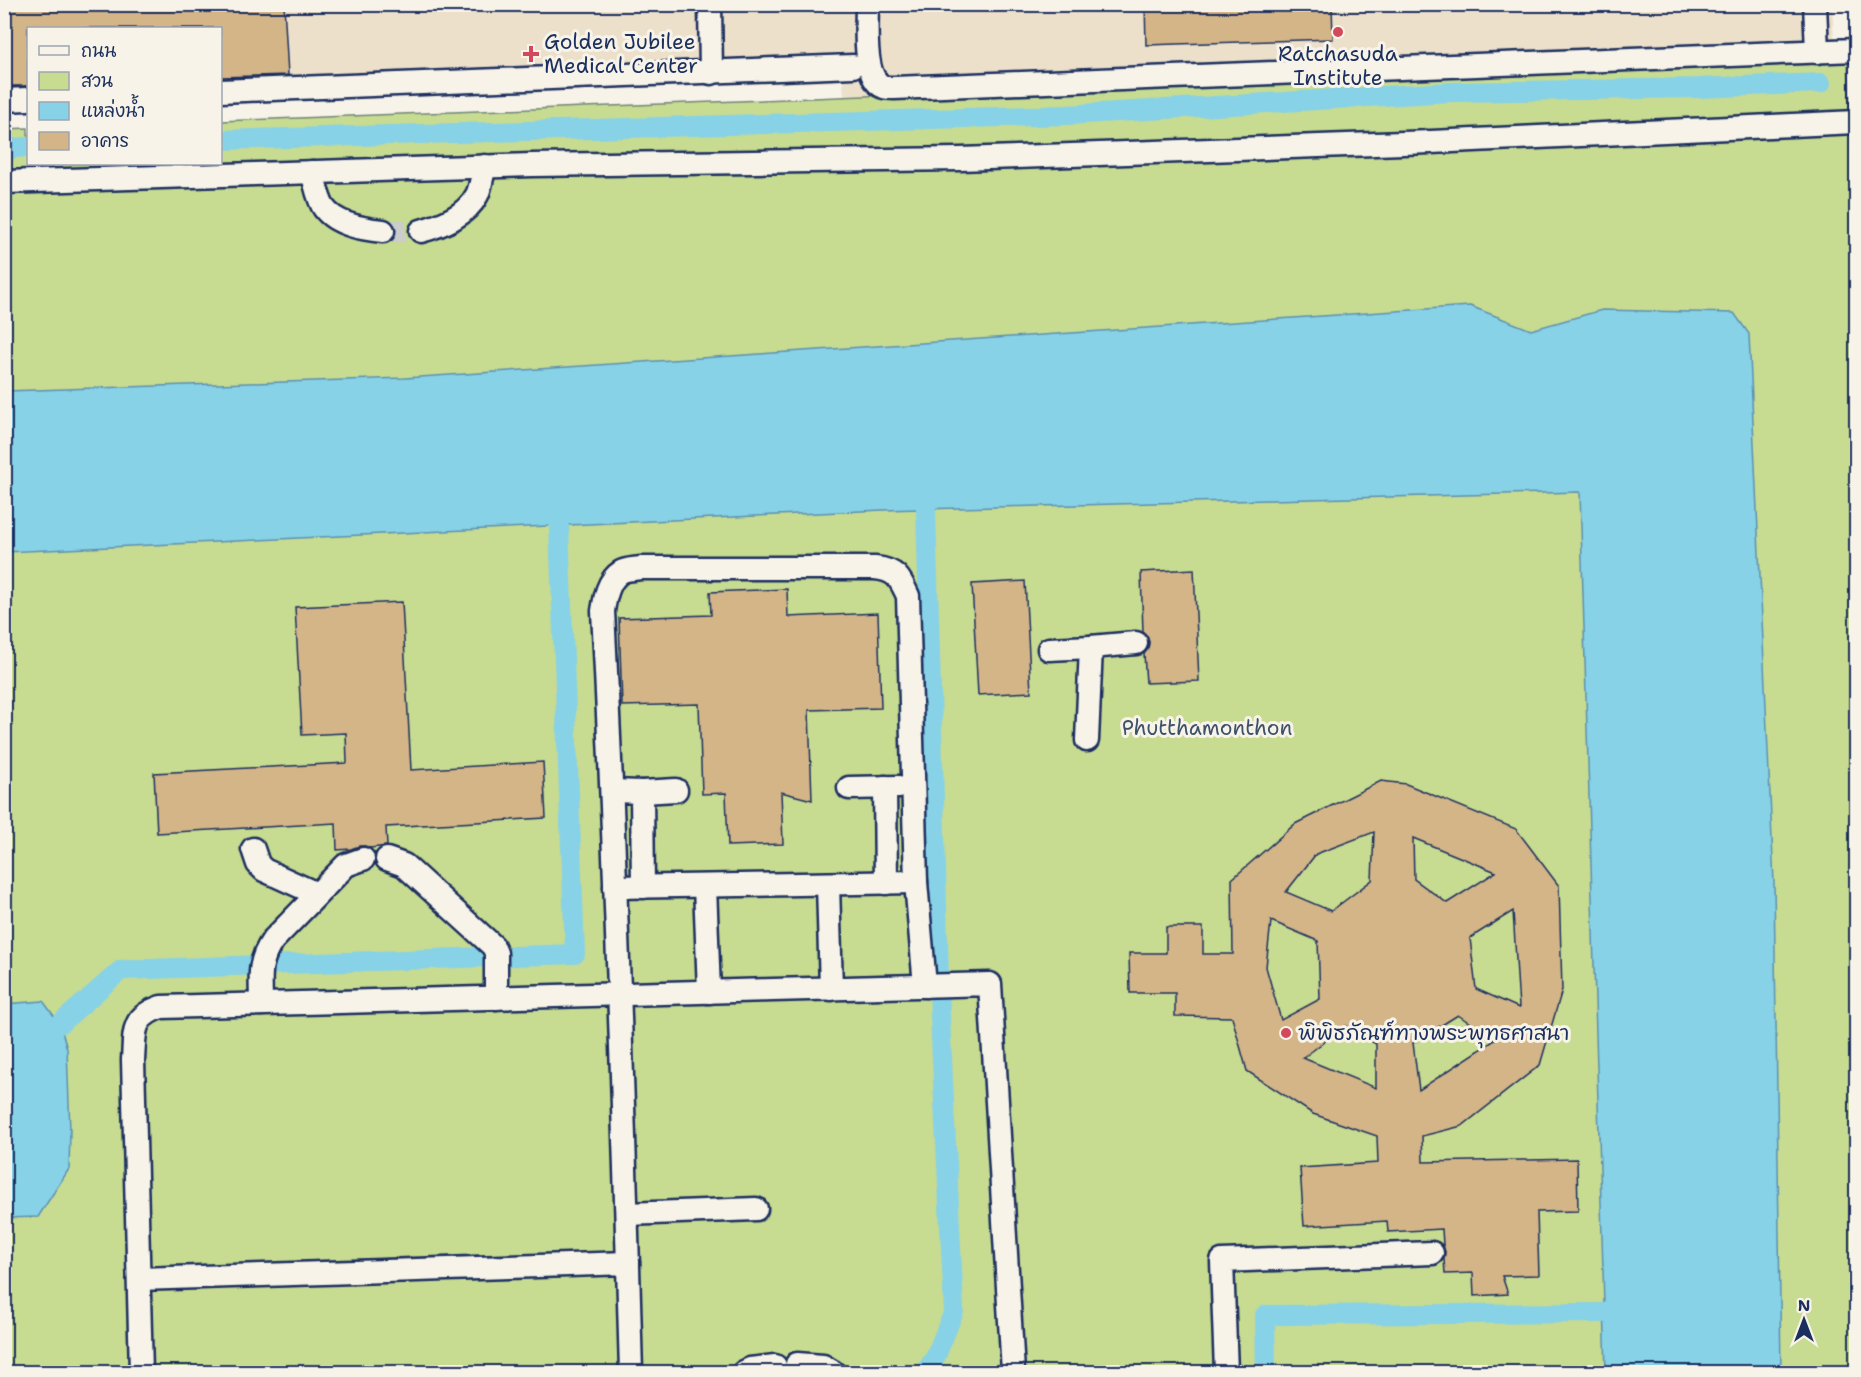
<svg xmlns="http://www.w3.org/2000/svg" width="1861" height="1377" viewBox="0 0 1861 1377" font-family="'Shantell Sans','Playpen Sans Thai',sans-serif">
  <rect width="100%" height="100%" fill="#f7f3e8"/>
  <filter id="ink" filterUnits="userSpaceOnUse"><feTurbulence type="fractalNoise" baseFrequency=".0167" numOctaves="2"/><feDisplacementMap in="SourceGraphic" scale="12" xChannelSelector="R" yChannelSelector="G"/><feConvolveMatrix kernelMatrix="1 2 1 2 8 2 1 2 1" color-interpolation-filters="sRGB"/></filter>
  <g filter="url(#ink)">
    <polygon fill="#ece0cb" points="1832,4 1835,59 844,97 843,81 221,102 220,28 28,28 28,109 5,110 4,5"/>
    <polygon fill="#c7db91" stroke="#718578" stroke-width="1.5" points="1848,58 1856,272 1856,1372 5,1372 4,129 28,128 28,164 220,164 221,121"/>
    <g fill="#87d2e7" stroke="#5c91b0" stroke-width="1.5">
      <polygon points="1470,306 1531,330 1602,310 1734,313 1749,334 1774,883 1781,1372 1606,1372 1580,492 883,510 5,552 5,391 405,378"/>
      <polygon points="43,1001 60,1024 67,1049 70,1131 69,1169 38,1217 5,1218 5,1004"/>
    </g>
    <g fill="none" stroke-linecap="round" stroke-linejoin="round">
      <g stroke="#87d2e7" stroke-width="20">
        <polyline points="220,140 1066,115 1451,92 1698,88 1821,83"/>
        <polyline points="4,149 28,147"/>
        <polyline points="60,1024 121,970 575,954 559,526"/>
        <polyline points="925,1372 935,1358 954,1311 940,1017 926,509"/>
        <polyline points="1266,1372 1265,1315 1604,1313"/>
      </g>
    </g>
    <g fill="#d4b588" stroke="#1b2f5e" stroke-width="1.5" fill-rule="evenodd">
      <polygon points="4,4 284,4 288,75 220,77 220,28 28,28 28,86 4,86"/>
      <polygon points="1145,4 1332,4 1333,39 1146,45"/>
      <polygon points="1194,569 1199,681 1146,683 1144,654 1148,649 1149,642 1147,636 1143,632 1141,572"/>
      <polygon points="1025,581 1031,692 978,695 972,584"/>
      <polygon points="787,589 788,617 878,613 881,708 809,710 812,800 781,792 783,844 728,846 726,793 702,794 699,704 622,706 619,618 711,615 710,592"/>
      <polygon points="402,602 411,770 543,762 546,818 386,827 387,846 370,848 365,846 359,846 351,849 337,850 336,823 157,833 154,773 347,763 346,733 302,735 295,607"/>
      <path d="M 1381,781 L 1406,784 L 1516,829 L 1559,886 L 1562,990 L 1540,1065 L 1462,1126 L 1422,1136 L 1423,1162 L 1577,1159 L 1578,1211 L 1537,1212 L 1539,1275 L 1502,1276 L 1508,1294 L 1474,1296 L 1473,1273 L 1445,1274 L 1444,1259 L 1445,1252 L 1443,1245 L 1442,1229 L 1388,1232 L 1387,1221 L 1304,1226 L 1300,1168 L 1378,1163 L 1377,1136 L 1313,1114 L 1247,1071 L 1232,1017 L 1175,1016 L 1175,993 L 1130,993 L 1129,953 L 1166,953 L 1166,927 L 1203,927 L 1203,954 L 1233,954 L 1232,879 L 1295,824 ZM 1374,832 L 1372,880 L 1331,911 L 1286,892 L 1316,854 ZM 1413,838 L 1496,872 L 1447,903 L 1414,879 ZM 1513,911 L 1519,1008 L 1476,989 L 1470,938 ZM 1271,921 L 1318,941 L 1320,999 L 1281,1020 L 1266,967 ZM 1458,1015 L 1495,1040 L 1419,1090 L 1413,1043 ZM 1345,1026 L 1376,1044 L 1376,1088 L 1303,1058 Z"/>
    </g>
    <g fill="none" stroke-linecap="round" stroke-linejoin="round">
      <polyline stroke="#cbcccc" stroke-width="22" stroke-dasharray="22 11" stroke-linecap="butt" points="383,231 421,231"/>
      <g stroke="#1b2f5e" stroke-width="27">
        <g id="minor">
          <polyline points="710,4 711,73"/>
          <path d="M 867,4 C 867,24 862,79 884,87 C 887,88 890,88 894,88 L 1856,50"/>
          <polyline points="1815,4 1817,52"/>
          <polyline points="220,91 853,66"/>
          <polyline points="4,100 28,99"/>
          <path d="M 312,172 C 315,181 318,200 324,208 C 336,225 364,229 383,231"/>
          <polyline points="4,182 532,165 960,159 1431,142 1856,122"/>
          <path d="M 421,231 C 442,225 466,216 477,195 C 481,187 482,175 485,166"/>
          <polyline points="1049,649 1091,647"/>
          <polyline points="1087,740 1091,647 1136,643"/>
          <polyline points="885,787 886,883"/>
          <polyline points="849,788 899,787"/>
          <polyline points="612,791 642,792 643,887"/>
          <polyline points="642,792 676,790"/>
          <polyline points="253,849 258,864 264,870 317,894"/>
          <polyline points="387,859 404,865 493,946 496,953 496,998"/>
          <polyline points="828,884 831,989"/>
          <polyline points="705,886 709,992"/>
          <polyline points="615,887 916,882"/>
          <path d="M 261,1004 C 261,978 257,963 273,940 L 346,865 L 363,859"/>
          <polyline points="627,1214 756,1209"/>
          <polyline points="139,1279 628,1263"/>
          <polyline points="797,1364 823,1366 833,1372"/>
          <path d="M 141,1372 L 133,1060 C 135,1032 131,1017 161,1007 L 990,984 L 1013,1372"/>
          <path d="M 631,1372 C 624,1119 616,865 603,611 C 605,598 608,580 621,572 C 626,569 635,569 640,568 L 875,568 C 896,570 900,578 908,596 L 916,882 L 925,986"/>
          <polyline points="744,1372 750,1369 775,1366"/>
          <polyline points="1226,1372 1222,1261 1432,1253"/>
        </g>
      </g>
      <use href="#minor" stroke="#f7f3e8" stroke-width="22"/>
    </g>
  </g>
  <g fill="#d1495b" stroke="#f7f3e8" stroke-width="2">
    <circle cx="1338" cy="32" r="6"/>
    <path d="M528 45h6v6h6v6h-6v6h-6v-6h-6v-6h6z"/>
    <circle cx="1286" cy="1033" r="6"/>
  </g>
  <g text-anchor="middle" stroke-width="6" stroke-linejoin="round" paint-order="stroke">
    <g font-size="21" fill="#1b2f5e" stroke="#f7f3e8" text-anchor="start">
      <text x="544" y="49">Golden Jubilee<tspan x="544" dy="24">Medical Center</tspan></text>
      <text x="1338" y="61" text-anchor="middle">Ratchasuda<tspan x="1338" dy="24">Institute</tspan></text>
      <text x="1298" y="1040">พิพิธภัณฑ์ทางพระพุทธศาสนา</text>
    </g>
    <g font-size="21" fill="#3d5168" stroke="#f7f3e8">
      <text x="1207" y="735">Phutthamonthon</text>
    </g>
  </g>
  <rect width="1861" height="1377" fill="none" stroke="#f7f3e8" stroke-width="24"/>
  <rect x="12" y="12" width="1837" height="1353" fill="none" stroke="#1b2f5e" stroke-width="2" filter="url(#ink)"/>
  <rect x="27" y="27" width="195" height="138" fill="#f7f3e8" stroke="#9fa5b1" stroke-width="1.5"/>
  <rect x="39" y="46" width="30" height="9" fill="#f7f3e8" stroke="#9fa5b1" stroke-width="1.5"/>
  <text x="81" y="57" font-size="18" fill="#1b2f5e">ถนน</text>
  <rect x="39" y="72" width="30" height="18" fill="#c7db91" stroke="#9fa5b1" stroke-width="1.5"/>
  <text x="81" y="87" font-size="18" fill="#1b2f5e">สวน</text>
  <rect x="39" y="102" width="30" height="18" fill="#87d2e7" stroke="#9fa5b1" stroke-width="1.5"/>
  <text x="81" y="117" font-size="18" fill="#1b2f5e">แหล่งน้ำ</text>
  <rect x="39" y="132" width="30" height="18" fill="#d4b588" stroke="#9fa5b1" stroke-width="1.5"/>
  <text x="81" y="147" font-size="18" fill="#1b2f5e">อาคาร</text>
  <g transform="translate(1804 1320)" stroke="#f7f3e8" stroke-width="4.5" paint-order="stroke">
  <path d="M0-4.5L10 22L0 15L-10 22Z" fill="#1b2f5e"/>
  <text y="-9" font-size="16" font-weight="bold" text-anchor="middle" fill="#1b2f5e">N</text>
  </g>
</svg>
